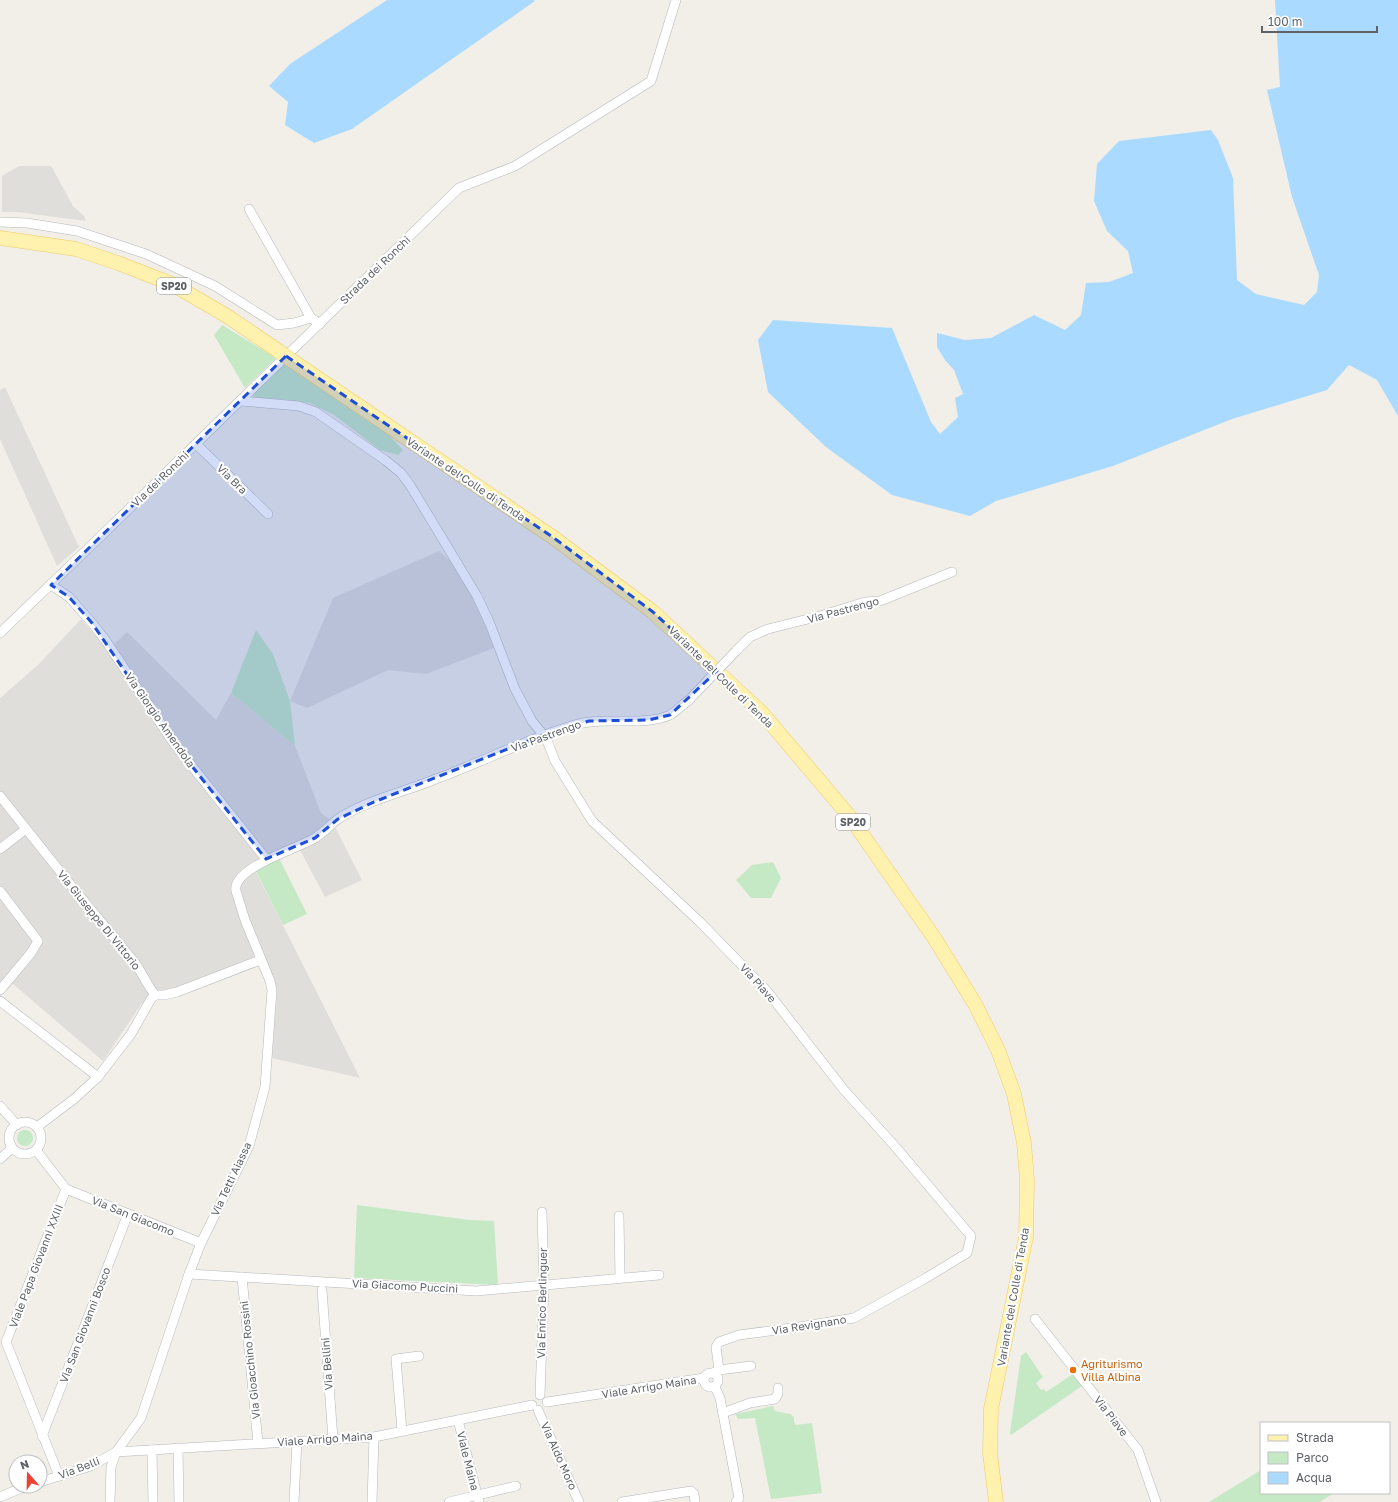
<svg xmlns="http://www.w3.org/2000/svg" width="1398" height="1502" viewBox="0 0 1398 1502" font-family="'Golos Text',sans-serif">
  <rect width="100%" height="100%" fill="#f1efe8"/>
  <g fill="#e0deda">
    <polygon points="19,166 51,166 73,206 84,216 86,221 17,212 2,212 2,176"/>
    <polygon points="5,387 79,547 57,566 0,439 0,390"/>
    <polygon points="439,551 456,566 472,592 494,648 426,674 388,670 307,708 290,701 333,598"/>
    <polygon points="81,619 108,650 127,632 216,720 231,693 295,746 321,813 332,821 362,880 325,897 300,850 279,858 256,872 360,1078 272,1058 277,992 263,961 142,1003 103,1061 13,984 0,997 0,698 38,665"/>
  </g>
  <g fill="#c5e8c5">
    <polygon points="222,325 276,358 245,388 214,335"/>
    <polygon points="282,363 389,435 403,450 398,455 380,450 334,415 310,403 282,399 254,398 253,392"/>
    <polygon points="256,630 273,654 290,701 295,746 231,693"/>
    <polygon points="279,858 307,914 283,925 256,871"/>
    <polygon points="773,862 781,878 771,898 751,898 736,880 752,865"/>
    <circle cx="25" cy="1138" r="8"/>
    <polygon points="357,1205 469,1220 494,1221 498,1285 354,1278"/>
    <polygon points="1026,1352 1043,1377 1036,1383 1041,1390 1044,1389 1046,1392 1073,1374 1082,1386 1011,1435 1010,1433 1021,1356"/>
    <polygon points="773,1406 775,1411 790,1414 794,1417 794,1422 796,1425 812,1423 822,1493 771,1499 755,1418 738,1419 735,1414"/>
    <polygon points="1261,1470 1261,1493 1334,1493 1320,1502 1209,1502"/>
  </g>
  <g fill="#aadaff">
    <polygon points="387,0 533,0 535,1 352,129 314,143 285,125 288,102 269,86 290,64"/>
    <polygon points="1275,0 1398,0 1398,416 1377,380 1349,365 1327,390 1232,419 1113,466 996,501 970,516 892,495 826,447 768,392 758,340 773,320 892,328 931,422 940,434 958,417 955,398 963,394 954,370 945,360 937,347 937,333 965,340 991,338 1034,315 1065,330 1081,315 1086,283 1109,282 1133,273 1128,251 1107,231 1094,201 1097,164 1119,141 1211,130 1218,140 1233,178 1237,280 1256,294 1304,305 1317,292 1319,275 1292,197 1267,90 1280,87"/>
  </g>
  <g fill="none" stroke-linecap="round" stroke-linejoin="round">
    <g stroke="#b5b8bc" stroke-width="10">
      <g id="minor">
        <polyline points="249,209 311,318"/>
        <polyline points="0,222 27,223 77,231 146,254 215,286 277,325 294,323 311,318 320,324"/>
        <polyline points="241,401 299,406 316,412 385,460 401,473 410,485 477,596 490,624 515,689 532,721 546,738 555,761 592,821 700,922 767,991 844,1090 893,1144 971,1236 967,1253 926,1278 854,1318 799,1327 739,1335 719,1342 716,1347 719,1370 713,1373"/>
        <polyline points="196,444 268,514"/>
        <polyline points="51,585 69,597 92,623 106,641 175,745 266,859"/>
        <polyline points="0,633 101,536 459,188 515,166 651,81 676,0"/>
        <polyline points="736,651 750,637 768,629 820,616 865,602 880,601 952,572"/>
        <polyline points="0,796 74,889 136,964 150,988 155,995 164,995 177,992 260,960"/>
        <polyline points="0,849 26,829"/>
        <polyline points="0,891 38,941 31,953 0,990"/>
        <polyline points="0,1001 98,1077 74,1099 37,1127"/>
        <polyline points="98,1077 131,1034 151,999 155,995"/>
        <polyline points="0,1106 17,1125"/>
        <circle cx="25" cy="1138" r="16"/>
        <polyline points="36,1150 66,1189"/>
        <polyline points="0,1159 12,1148"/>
        <polyline points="66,1189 201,1243"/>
        <polyline points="619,1216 620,1278"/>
        <polyline points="189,1274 476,1291 659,1275"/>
        <polyline points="242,1277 258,1443"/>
        <polyline points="322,1290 333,1439"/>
        <polyline points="1035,1319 1138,1450 1156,1502"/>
        <polyline points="719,1370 751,1366"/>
        <circle cx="711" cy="1380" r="7"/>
        <polyline points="715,1387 720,1398 739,1498 736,1502"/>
        <polyline points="540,1395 544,1285 542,1212"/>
        <polyline points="547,1402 704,1378"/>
        <polyline points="538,1410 579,1502"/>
        <polyline points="723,1413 750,1403 775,1399 778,1394 778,1388"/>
        <polyline points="458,1420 479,1502"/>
        <polyline points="402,1431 396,1359 419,1356"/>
        <polyline points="42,1436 128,1214"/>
        <polyline points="178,1448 179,1502"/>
        <polyline points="152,1450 153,1502"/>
        <polyline points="59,1476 6,1342 66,1189"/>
        <polyline points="40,1482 91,1466 116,1452 374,1437 532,1405"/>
        <polyline points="0,1497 26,1486"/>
        <path d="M 110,1502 L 111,1467 L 116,1452 L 141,1418 L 189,1274 L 201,1243 L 249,1146 L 265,1087 L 272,990 L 270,981 L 245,920 L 236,891 C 231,868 299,848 315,838 C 323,833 330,825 338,819 C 367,800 404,792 436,779 C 482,762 527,739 574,725 C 604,716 644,727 670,715 C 677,711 683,704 689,700"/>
        <polyline points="294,1502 297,1441"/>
        <polyline points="372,1502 374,1437"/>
        <polyline points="449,1502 516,1486"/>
        <polyline points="622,1502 691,1491 694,1494 695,1502"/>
      </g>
    </g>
    <g stroke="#f2c960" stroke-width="15">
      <g id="primary">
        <polyline points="0,238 76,249 118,263 172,284 227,316 280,352"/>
        <polyline points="291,360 554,538 653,612 762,713 850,817 935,939 975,1004 998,1050 1014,1094 1024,1143 1027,1180 1026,1237 991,1409 990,1453 996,1502"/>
      </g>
    </g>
    <use href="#minor" stroke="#fff" stroke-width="9"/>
    <use href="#primary" stroke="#fff2af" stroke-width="14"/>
    <g stroke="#b5b8bc" stroke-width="10" stroke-linecap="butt">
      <polyline id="minor-bridge" points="689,700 736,651"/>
    </g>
    <g stroke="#f2c960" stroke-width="15" stroke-linecap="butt">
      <polyline id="primary-bridge" points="280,352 291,360"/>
    </g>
    <use href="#minor-bridge" stroke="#fff" stroke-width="9"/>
    <use href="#primary-bridge" stroke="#fff2af" stroke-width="14"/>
  </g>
  <path fill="#1d4ed8" fill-opacity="0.2" stroke="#1d4ed8" stroke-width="3" stroke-dasharray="8 5" stroke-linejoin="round" d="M 286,356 L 554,538 L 653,612 L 717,671 L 670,715 L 648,720 L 589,721 L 543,735 L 374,802 L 338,819 L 315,838 L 266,859 L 175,745 L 92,623 L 69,597 L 51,585 Z"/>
  <circle fill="#e8710a" stroke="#fff" stroke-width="1.5" cx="1073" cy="1370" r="4"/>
  <g text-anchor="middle" stroke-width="4" stroke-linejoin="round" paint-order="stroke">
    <g fill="#fff" stroke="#8f9295" stroke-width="1">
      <rect x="157" y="278" width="34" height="16" rx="3"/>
      <rect x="836" y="814" width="34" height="16" rx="3"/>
    </g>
    <g font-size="10" font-weight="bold" fill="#5f6368">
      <text x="174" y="290">SP20</text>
      <text x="853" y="826">SP20</text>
    </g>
    <g font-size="11" fill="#5f6368" stroke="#fff">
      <text transform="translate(375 270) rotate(-44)" y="4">Strada dei Ronchi</text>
      <text transform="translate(160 479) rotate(-44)" y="4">Via dei Ronchi</text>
      <text transform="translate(232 479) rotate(44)" y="4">Via Bra</text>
      <text transform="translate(466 479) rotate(34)" y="4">Variante del Colle di Tenda</text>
      <text transform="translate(843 610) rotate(-15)" y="4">Via Pastrengo</text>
      <text transform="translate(721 677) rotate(44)" y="4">Variante del Colle di Tenda</text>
      <text transform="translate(160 720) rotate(55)" y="4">Via Giorgio Amendola</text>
      <text transform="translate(546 736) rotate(-20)" y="4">Via Pastrengo</text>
      <text transform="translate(99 920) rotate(51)" y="4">Via Giuseppe Di Vittorio</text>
      <text transform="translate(758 983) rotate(48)" y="4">Via Piave</text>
      <text transform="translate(231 1179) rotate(-65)" y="4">Via Tetti Aiassa</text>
      <text transform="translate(133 1216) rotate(22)" y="4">Via San Giacomo</text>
      <text transform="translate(36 1266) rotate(-69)" y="4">Viale Papa Giovanni XXIII</text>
      <text transform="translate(405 1286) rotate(3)" y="4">Via Giacomo Puccini</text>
      <text transform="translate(1013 1297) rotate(-80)" y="4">Variante del Colle di Tenda</text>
      <text transform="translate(542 1303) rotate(-89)" y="4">Via Enrico Berlinguer</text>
      <text transform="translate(85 1325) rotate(-69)" y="4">Via San Giovanni Bosco</text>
      <text transform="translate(809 1325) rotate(-9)" y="4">Via Revignano</text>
      <text transform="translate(250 1360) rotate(-96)" y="4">Via Gioacchino Rossini</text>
      <text transform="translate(327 1364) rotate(-94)" y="4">Via Bellini</text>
      <text transform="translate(649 1387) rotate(-9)" y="4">Viale Arrigo Maina</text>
      <text transform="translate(1111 1416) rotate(52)" y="4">Via Piave</text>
      <text transform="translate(325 1439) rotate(-4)" y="4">Viale Arrigo Maina</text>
      <text transform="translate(559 1456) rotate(66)" y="4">Via Aldo Moro</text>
      <text transform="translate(468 1461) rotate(76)" y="4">Viale Maina</text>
      <text transform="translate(79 1468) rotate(-21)" y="4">Via Belli</text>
    </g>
    <g font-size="11" fill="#c56008" stroke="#fff" text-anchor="start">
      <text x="1081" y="1368">Agriturismo<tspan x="1081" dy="13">Villa Albina</tspan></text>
    </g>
  </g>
  <rect x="1260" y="1422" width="130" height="72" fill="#ffffff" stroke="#bfc1c3"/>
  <rect x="1268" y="1435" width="20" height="6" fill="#fff2af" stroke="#bfc1c3"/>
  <text x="1296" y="1442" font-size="12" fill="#5f6368">Strada</text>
  <rect x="1268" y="1452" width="20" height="12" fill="#c5e8c5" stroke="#bfc1c3"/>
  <text x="1296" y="1462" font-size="12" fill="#5f6368">Parco</text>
  <rect x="1268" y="1472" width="20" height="12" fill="#aadaff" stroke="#bfc1c3"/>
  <text x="1296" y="1482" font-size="12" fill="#5f6368">Acqua</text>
  <g transform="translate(28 1474) rotate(340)"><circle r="19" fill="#ffffff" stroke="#bfc1c3"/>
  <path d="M0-3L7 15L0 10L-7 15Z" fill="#ea4335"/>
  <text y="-6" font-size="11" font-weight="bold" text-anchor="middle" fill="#5f6368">N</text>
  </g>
  <path d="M1262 26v6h115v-6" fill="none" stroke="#5f6368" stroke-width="2"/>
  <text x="1268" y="26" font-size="12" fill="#5f6368" stroke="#ffffff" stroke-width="3" paint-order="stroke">100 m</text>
</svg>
